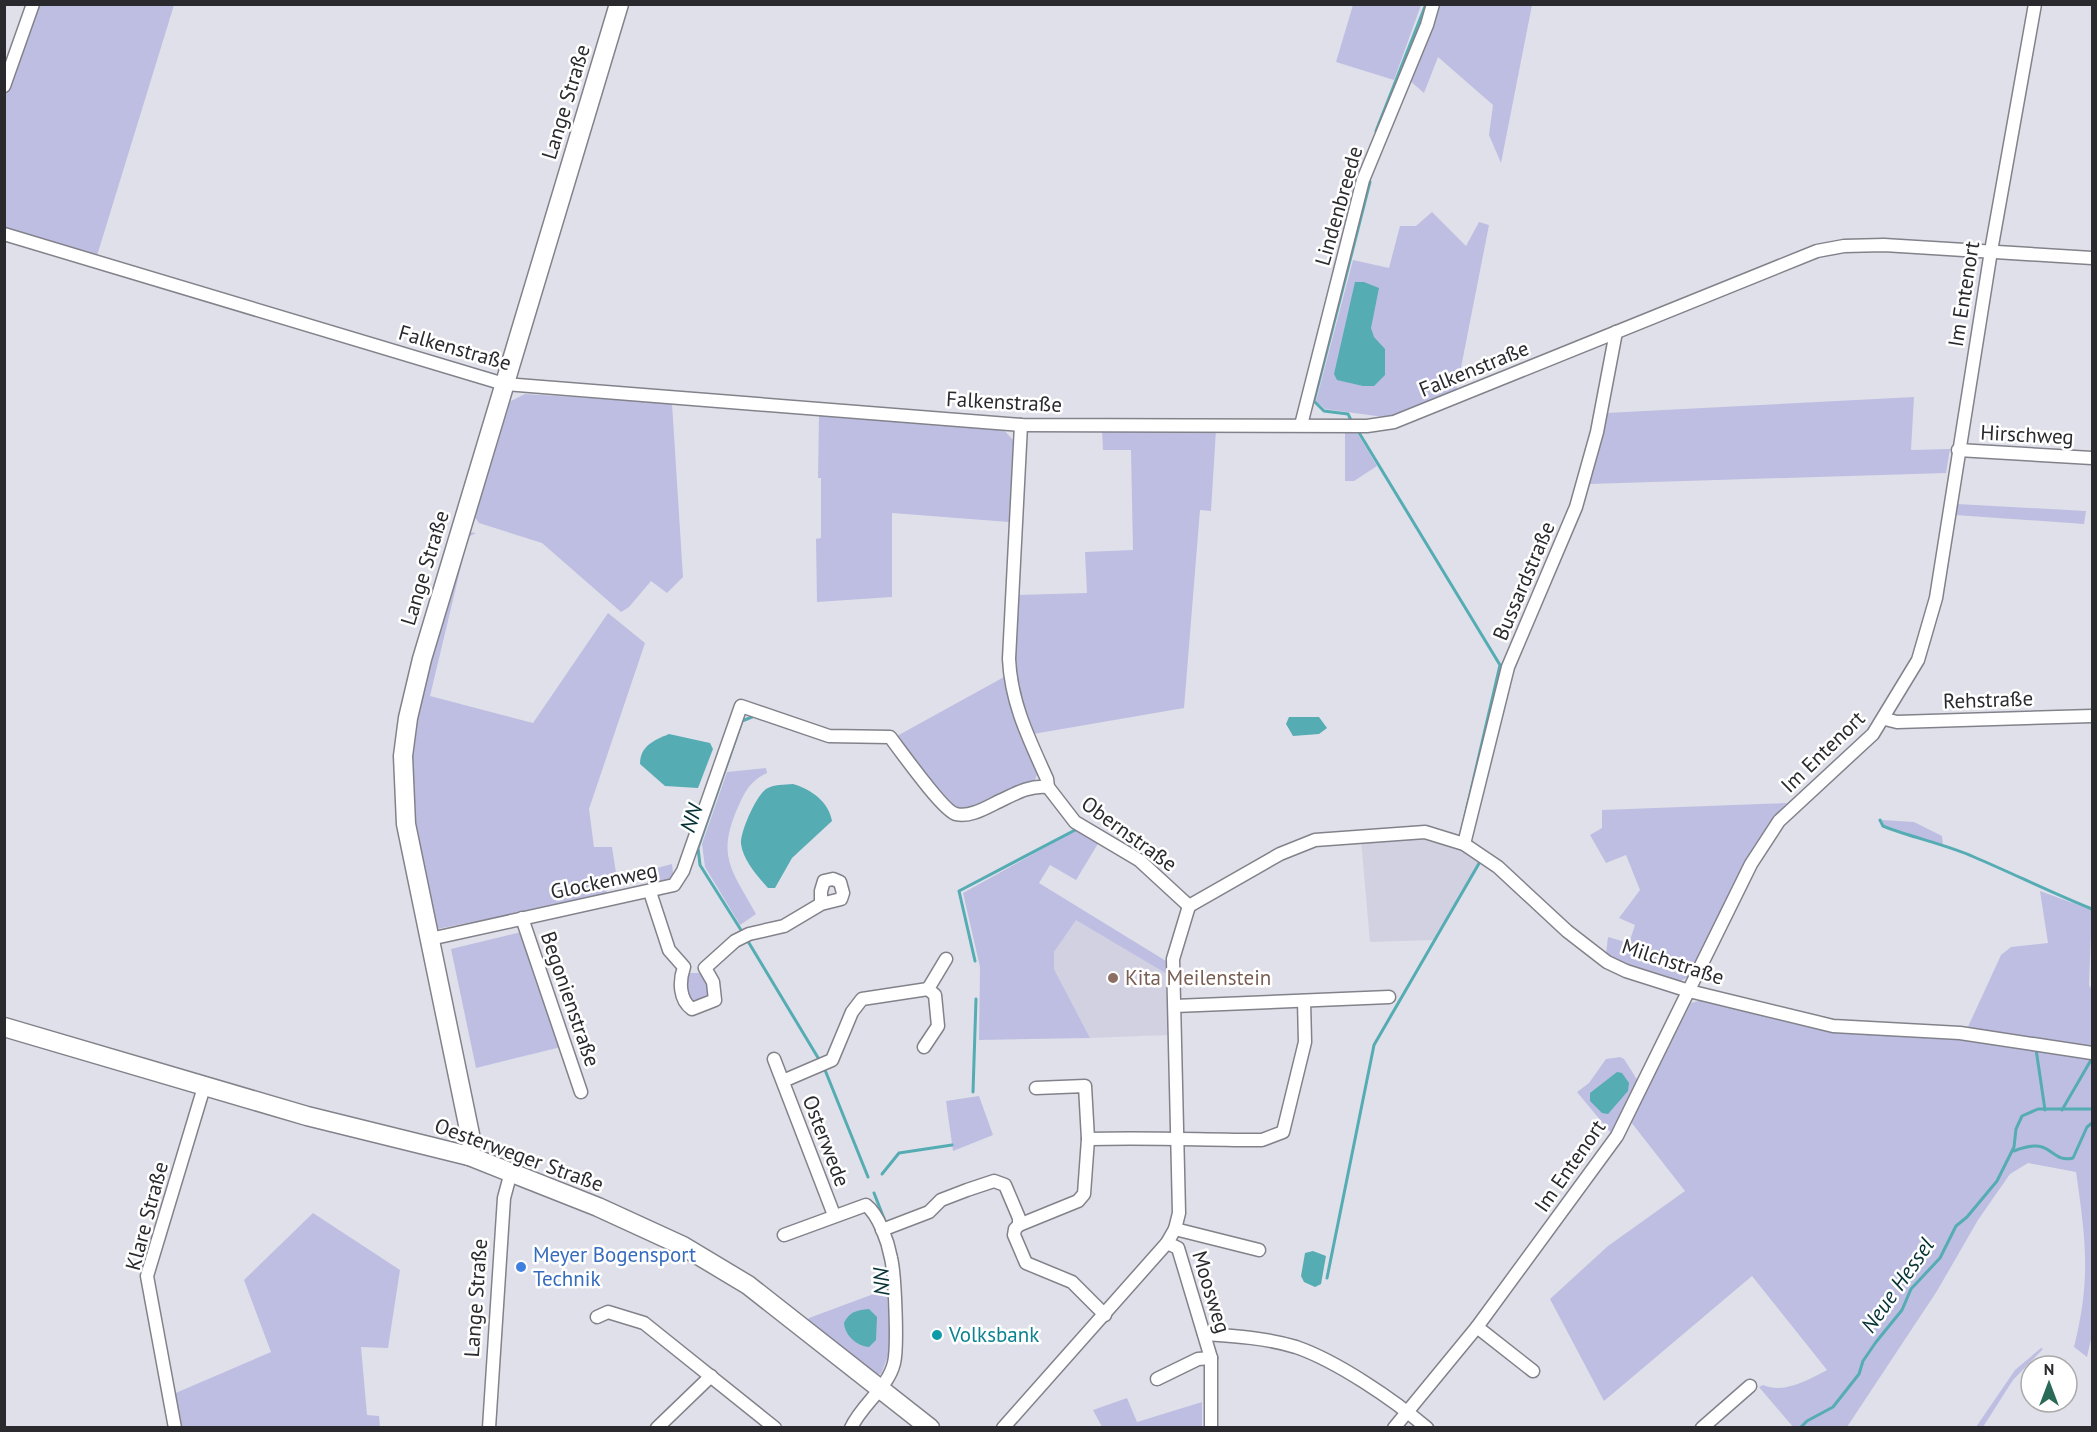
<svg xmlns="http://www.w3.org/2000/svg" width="2097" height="1432" viewBox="0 0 2097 1432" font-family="'PT Sans',sans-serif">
  <rect width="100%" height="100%" fill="#e0e0ea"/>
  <g fill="#d1d1e2">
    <polygon points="1424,836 1454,846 1480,860 1433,940 1370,942 1361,840"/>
    <polygon points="1076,919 1167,974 1168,1035 1090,1038 1054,969 1054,952"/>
  </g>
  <g fill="#bebee2">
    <polygon points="35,5 174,5 96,259 5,231 5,93"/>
    <polygon points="1353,5 1421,5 1394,80 1336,62"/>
    <polygon points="1438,5 1532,5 1501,163 1489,135 1493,105 1438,57 1424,93 1409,80"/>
    <polygon points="1432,212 1466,246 1479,222 1489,225 1456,393 1391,418 1325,409 1316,401 1353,260 1389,268 1400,226 1416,226"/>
    <polygon points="525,394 672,403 683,577 667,593 651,581 629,607 621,612 542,543 479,523 474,516 509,402"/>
    <polygon points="1914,397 1911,450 1950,449 1946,473 1589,484 1606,413"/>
    <polygon points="819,414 1002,428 1013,440 1009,522 892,513 892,597 817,602 816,539 821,538 821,478 818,478"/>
    <path d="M 1102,430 L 1216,430 L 1211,511 L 1200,510 L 1184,708 L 1033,734 C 1011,686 1015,646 1017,595 L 1087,593 L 1085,552 L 1133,550 L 1131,450 L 1103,450 Z"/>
    <polygon points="1345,430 1356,431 1377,466 1354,481 1345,481"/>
    <polygon points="1957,504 2086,511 2084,524 1955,515"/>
    <polygon points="469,532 476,533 468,537 430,696 533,723 608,613 645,643 589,809 594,847 612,847 616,873 605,895 437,929 416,823 411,722"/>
    <polygon points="1004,677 1013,717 1038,772 1035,780 968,811 958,810 948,803 897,736"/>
    <path d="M 766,768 L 767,773 C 751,780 745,791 738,807 C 716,857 732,870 756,914 L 740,925 L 705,867 L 702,844 L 727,772 Z"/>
    <path d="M 1787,803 C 1742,851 1719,917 1691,976 L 1678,982 L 1622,964 L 1606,954 L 1608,937 L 1629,943 L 1635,925 L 1619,918 L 1640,890 L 1626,855 L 1606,863 L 1590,835 L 1602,828 L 1602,810 Z"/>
    <polygon points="1882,820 1914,822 1942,836 1943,845 1884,825"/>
    <polygon points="1078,829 1099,842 1076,880 1050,865 1039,883 1166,961 1167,974 1076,920 1054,952 1054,969 1090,1038 979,1040 980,967 963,893"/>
    <polygon points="672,864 673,873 678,873 674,879 650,888 646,871"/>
    <polygon points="2040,891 2092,910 2089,985 2092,990 2092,1047 1967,1029 2001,955 2011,947 2048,943"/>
    <polygon points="521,932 561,1047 476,1068 451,949"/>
    <polygon points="689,973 703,973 707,977 709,999 698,1004 689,1002 684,977"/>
    <path d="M 1705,999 L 1835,1031 L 1960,1037 L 2092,1058 L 2092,1335 L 2087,1357 L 2074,1347 C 2091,1279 2086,1241 2076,1172 L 2028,1163 L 2010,1174 L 1978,1220 L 1937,1291 L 1847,1427 L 1793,1427 L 1759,1387 L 1763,1385 C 1784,1394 1808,1380 1827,1370 L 1752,1276 L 1604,1401 L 1550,1299 L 1608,1246 L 1685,1191 L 1631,1122 L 1691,1003 Z"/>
    <polygon points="1620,1057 1624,1059 1638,1081 1611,1133 1577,1092 1589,1083 1606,1059"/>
    <polygon points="979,1096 993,1135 953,1151 946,1101"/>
    <polygon points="313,1213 400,1270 388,1348 361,1347 367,1415 379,1416 380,1427 179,1427 171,1395 271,1352 244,1280"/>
    <polygon points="887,1289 890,1351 881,1374 875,1374 806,1323 809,1318"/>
    <polygon points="2041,1348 2043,1349 2013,1380 1983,1427 1976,1427 2015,1370"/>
    <polygon points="1127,1398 1137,1422 1202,1402 1202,1427 1102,1427 1093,1410"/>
  </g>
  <g fill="#55acb3">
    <polygon points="1355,282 1364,282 1379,288 1371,328 1374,337 1385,349 1385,375 1374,386 1363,386 1337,380 1334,374"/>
    <polygon points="1289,717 1319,717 1327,728 1319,734 1293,736 1286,724"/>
    <path d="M 669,734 L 710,743 L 713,749 L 698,788 L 665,786 L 640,764 C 640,746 654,740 669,734 Z"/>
    <path d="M 793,784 C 811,789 829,802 832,821 L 792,858 L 775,888 L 768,888 C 758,877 743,860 741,844 C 740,832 756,796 766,789 C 774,784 784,785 793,784 Z"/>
    <polygon points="1617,1072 1622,1073 1629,1083 1628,1091 1608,1114 1602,1113 1590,1101 1590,1093"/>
    <polygon points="1313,1251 1326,1256 1321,1284 1315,1287 1304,1282 1301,1276 1305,1253"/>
    <path d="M 869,1309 L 877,1317 L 876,1340 L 869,1347 C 857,1346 845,1336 844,1323 C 849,1312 857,1310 869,1309 Z"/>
  </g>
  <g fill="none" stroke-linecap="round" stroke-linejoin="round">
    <g stroke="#55acb3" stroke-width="3">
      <polyline points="1376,131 1426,4"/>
      <polyline points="1351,420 1348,414 1324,411 1314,401 1370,182"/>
      <polyline points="1358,431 1500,665 1462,829"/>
      <path d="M 1880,820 L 1883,826 C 1913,838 1945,844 1974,857 C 2014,874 2052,893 2092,909"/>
      <polyline points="741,930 700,865 698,848 742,721 752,717"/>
      <polyline points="749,943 820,1061"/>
      <polyline points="975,961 959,891 1077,829"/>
      <polyline points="2036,1049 2045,1110"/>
      <polyline points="825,1070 868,1177"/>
      <polyline points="973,1092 976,999"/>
      <polyline points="2062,1110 2091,1060"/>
      <path d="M 2014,1151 C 2022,1148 2033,1144 2042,1147 C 2054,1151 2058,1162 2073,1158 L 2087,1127 L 2092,1123"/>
      <polyline points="882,1174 899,1153 952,1145"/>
      <polyline points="874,1193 885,1221"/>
      <polyline points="891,1237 897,1262"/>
      <polyline points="1327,1278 1374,1045 1481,860"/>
      <polyline points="1800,1428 1807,1421 1833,1407 1859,1374 1863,1361 1876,1342 1902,1310 1911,1289 1940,1258 1956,1226 1967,1217 1997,1181 2014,1147 2016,1129 2022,1116 2038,1109 2092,1109"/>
    </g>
    <g stroke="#82828b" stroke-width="15">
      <g id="street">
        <polyline points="4,86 33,4"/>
        <polyline points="4,234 504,384 1021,425 1367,426 1394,422 1817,251 1844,246 1884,245 2092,258"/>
        <path d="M 1021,425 L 1009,659 C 1011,703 1029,739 1047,779 L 1048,787 L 1075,822 L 1139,860 L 1189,906"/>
        <polyline points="1301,425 1363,180 1427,25 1433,4"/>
        <polyline points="1958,450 2092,458"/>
        <polyline points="1885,719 1897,722 2092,716"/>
        <polyline points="1464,844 1508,667 1576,507 1597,432 1616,332"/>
        <path d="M 650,892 L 669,950 L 684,967 C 679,981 679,1000 692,1009 L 715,1000 L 713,982 L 705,968 L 735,941 L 749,934 L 784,926 L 821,904 L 841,899 L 843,893 L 840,882 L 833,879 L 824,881 L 821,891 L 821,904"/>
        <polyline points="1189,906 1280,854 1315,840 1425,832 1464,844 1498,867 1567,931 1607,962 1626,971 1689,991 1833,1026 1960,1033 2092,1053"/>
        <polyline points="522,918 581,1092"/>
        <path d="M 430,939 L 674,885 L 683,871 L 741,706 L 829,736 L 890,737 C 900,750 944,812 956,814 C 972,818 990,805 1004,799 C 1018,792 1032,785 1048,787"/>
        <polyline points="1175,1006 1389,997"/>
        <polyline points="924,1047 938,1026 935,995 928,989 946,959"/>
        <polyline points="774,1059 834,1215"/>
        <polyline points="783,1081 832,1060 852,1012 862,999 928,989"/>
        <path d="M 1036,1088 L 1085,1086 L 1088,1139 C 1147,1137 1204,1140 1262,1140 L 1283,1132 L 1305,1042 L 1304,1001"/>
        <polyline points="1019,1225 1078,1201 1084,1194 1088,1139"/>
        <polyline points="1175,1229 1259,1250"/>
        <polyline points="882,1230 929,1212 941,1200 967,1190 994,1181 1005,1185 1019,1218 1019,1225 1015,1229 1014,1235 1026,1263 1072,1282 1105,1315"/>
        <path d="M 784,1235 L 866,1205 C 879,1215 888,1242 891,1258 C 895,1275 898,1347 894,1363 C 888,1388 862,1404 851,1428"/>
        <polyline points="1167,1243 1178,1248 1211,1358 1211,1428"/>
        <polyline points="597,1317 608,1312 644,1323 775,1428"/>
        <polyline points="1477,1327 1533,1371"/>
        <path d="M 1204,1334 C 1235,1336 1267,1338 1296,1347 C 1337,1361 1394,1400 1427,1428"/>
        <polyline points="1157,1379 1198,1359 1211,1358"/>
        <polyline points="175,1428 147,1276 204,1087"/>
        <polyline points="489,1428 504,1198 511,1172"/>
        <polyline points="657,1428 711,1376"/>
        <polyline points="1003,1428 1167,1243 1175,1229 1179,1213 1173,959 1189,906"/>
        <polyline points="1394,1428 1477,1327 1617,1136 1751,864 1779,821 1873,734 1918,660 1936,598 1991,251 2035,4"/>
        <polyline points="1702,1428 1750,1386"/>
      </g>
    </g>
    <g stroke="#82828b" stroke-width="21">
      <g id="secondary">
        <polyline points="4,1027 307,1116 469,1156 598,1207 683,1246 748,1285 930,1428"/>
        <polyline points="469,1156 472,1144 406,824 403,756 408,718 422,659 619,4"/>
      </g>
    </g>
    <use href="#street" stroke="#fff" stroke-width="12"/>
    <use href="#secondary" stroke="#fff" stroke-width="18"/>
  </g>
  <circle fill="#8d6e63" stroke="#fff" stroke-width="2" cx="1113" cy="978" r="6"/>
  <circle fill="#3f7fe0" stroke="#fff" stroke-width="2" cx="521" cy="1267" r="6"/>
  <circle fill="#0f9aa8" stroke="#fff" stroke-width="2" cx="937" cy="1335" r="6"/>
  <g text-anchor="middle" stroke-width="5" stroke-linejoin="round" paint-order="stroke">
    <g font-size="21" fill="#2a2a2e" stroke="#fff">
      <text transform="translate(566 102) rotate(-73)" y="7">Lange Straße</text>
      <text transform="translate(1339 206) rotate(-74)" y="7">Lindenbreede</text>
      <text transform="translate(1964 294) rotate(-81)" y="7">Im Entenort</text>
      <text transform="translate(455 348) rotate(16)" y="7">Falkenstraße</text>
      <text transform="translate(1474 369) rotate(-22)" y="7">Falkenstraße</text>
      <text transform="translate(1004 402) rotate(3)" y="7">Falkenstraße</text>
      <text transform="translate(2027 435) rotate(3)" y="7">Hirschweg</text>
      <text transform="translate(425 568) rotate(-73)" y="7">Lange Straße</text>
      <text transform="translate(1524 581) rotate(-67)" y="7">Bussardstraße</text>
      <text transform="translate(1988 700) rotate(-2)" y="7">Rehstraße</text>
      <text transform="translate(1823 752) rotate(-44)" y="7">Im Entenort</text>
      <text transform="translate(1129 834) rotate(36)" y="7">Obernstraße</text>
      <text transform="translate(604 881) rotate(-12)" y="7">Glockenweg</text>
      <text transform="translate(1673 962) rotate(18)" y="7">Milchstraße</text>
      <text transform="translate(570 999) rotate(71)" y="7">Begonienstraße</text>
      <text transform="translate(826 1141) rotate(69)" y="7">Osterwede</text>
      <text transform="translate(519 1155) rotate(20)" y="7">Oesterweger Straße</text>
      <text transform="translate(1570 1166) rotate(-55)" y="7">Im Entenort</text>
      <text transform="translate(147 1216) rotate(-75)" y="7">Klare Straße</text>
      <text transform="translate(1211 1292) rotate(73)" y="7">Moosweg</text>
      <text transform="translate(476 1298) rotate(-86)" y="7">Lange Straße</text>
    </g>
    <g font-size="21" fill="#785e54" stroke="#fff" text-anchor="start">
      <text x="1125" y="985">Kita Meilenstein</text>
    </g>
    <g font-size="21" fill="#366cbe" stroke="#fff" text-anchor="start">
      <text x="533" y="1262">Meyer Bogensport<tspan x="533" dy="24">Technik</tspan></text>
    </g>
    <g font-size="21" fill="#0d838f" stroke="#fff" text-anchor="start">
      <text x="949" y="1342">Volksbank</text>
    </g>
    <g font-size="22" font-style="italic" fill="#063235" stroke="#fff">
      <text transform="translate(691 818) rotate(-71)" y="8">NN</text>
      <text transform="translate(881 1282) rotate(-92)" y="8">NN</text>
      <text transform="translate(1897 1285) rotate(-55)" y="8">Neue Hessel</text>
    </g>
  </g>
  <rect width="2097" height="1432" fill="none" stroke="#2a2a2e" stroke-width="12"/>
  <g transform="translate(2049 1384)"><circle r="28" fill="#ffffff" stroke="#aaaaab" stroke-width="1.5"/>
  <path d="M0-4.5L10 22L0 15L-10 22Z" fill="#2a6a58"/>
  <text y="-9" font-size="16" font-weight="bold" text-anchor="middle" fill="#2a2a2e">N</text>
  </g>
</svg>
